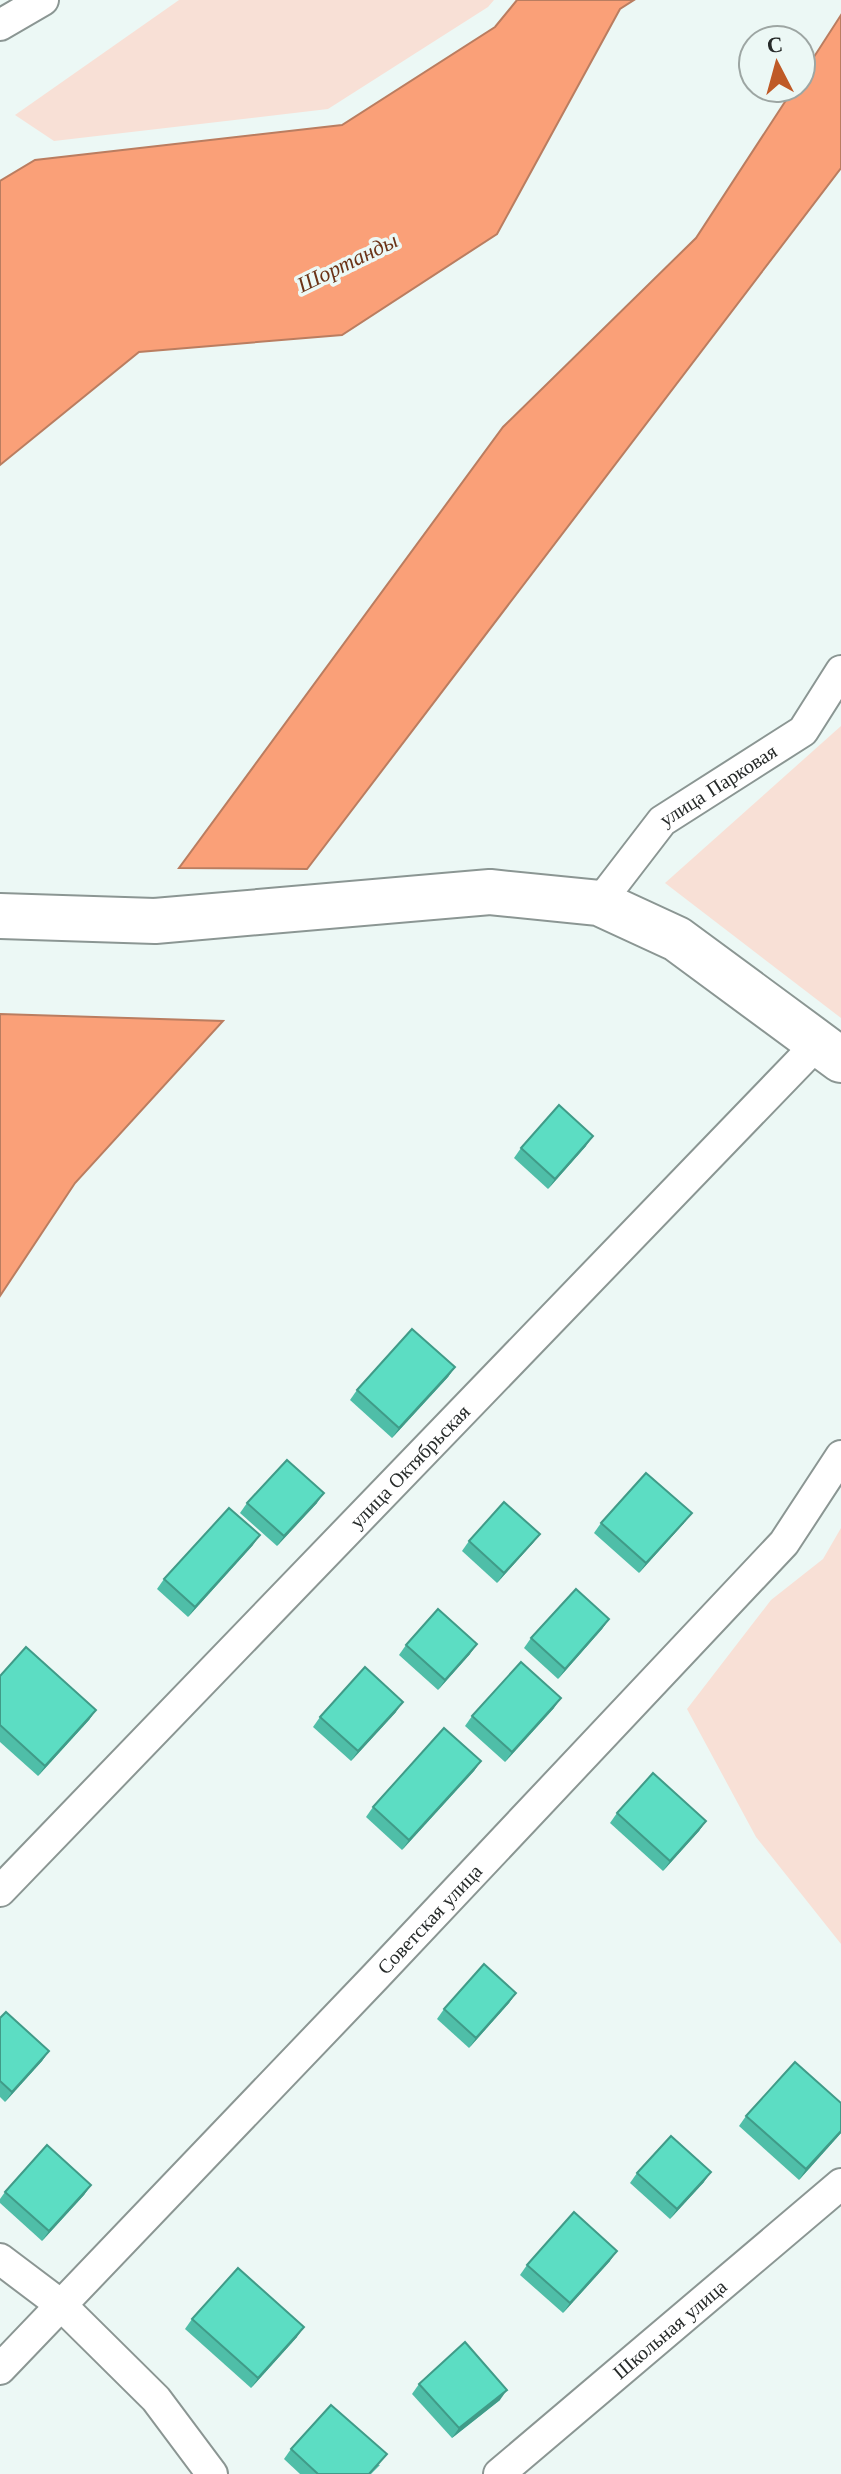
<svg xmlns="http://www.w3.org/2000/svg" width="841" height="2474" viewBox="0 0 841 2474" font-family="'Libre Baskerville',serif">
  <rect width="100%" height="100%" fill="#ecf8f5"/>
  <g fill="#f8e0d6">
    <polygon points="179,0 494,0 488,7 328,109 54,141 15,115"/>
    <polygon points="841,726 841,1018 665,883"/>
    <polygon points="841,1528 841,1944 756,1837 687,1709 771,1600 823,1559"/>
  </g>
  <g fill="#faa078" stroke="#ba7d60" stroke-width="2">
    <polygon points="517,0 634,0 620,9 497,234 342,335 139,352 0,465 0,181 35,160 342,125 495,27"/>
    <polygon points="841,15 841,168 307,869 179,868 503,427 696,238 794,88 801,88 801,77"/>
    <polygon points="0,1014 223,1021 75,1183 0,1296"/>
  </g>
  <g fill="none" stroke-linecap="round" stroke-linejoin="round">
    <g stroke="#8b9693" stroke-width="34">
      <g id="street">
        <polyline points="0,25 43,0"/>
        <path id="s1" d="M 599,903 L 662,821 L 803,731 L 841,671"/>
        <path id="s2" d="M 0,1891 L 819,1042"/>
        <polyline points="0,2259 61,2305 156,2399 212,2474"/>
        <path id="s3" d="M 0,2369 L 376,1976 L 784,1543 L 841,1456"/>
        <path id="s4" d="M 499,2474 L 841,2184"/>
      </g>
    </g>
    <g stroke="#8b9693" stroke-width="48">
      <polyline id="secondary" points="0,916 155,921 490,892 599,903 677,939 841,1060"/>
    </g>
    <use href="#street" stroke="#fff" stroke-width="30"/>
    <use href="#secondary" stroke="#fff" stroke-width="44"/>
  </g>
  <g fill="#4fbea8">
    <polygon points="586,1146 548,1189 514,1158 521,1148"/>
    <polygon points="455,1367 448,1377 392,1438 350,1400 357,1390"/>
    <polygon points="247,1503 317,1503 277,1546 240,1513"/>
    <polygon points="601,1523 684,1523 639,1573 594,1533"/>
    <polygon points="540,1534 532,1544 497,1583 462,1551 469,1541"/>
    <polygon points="253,1545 188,1617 157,1589 164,1579"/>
    <polygon points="609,1619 602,1629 558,1679 524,1648 531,1638"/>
    <polygon points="406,1645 470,1654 438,1690 399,1655"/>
    <polygon points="0,1676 96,1710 89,1720 38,1776 0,1742"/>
    <polygon points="554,1708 505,1762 465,1726 472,1716"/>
    <polygon points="396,1712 351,1761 313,1727 320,1717"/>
    <polygon points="481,1761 474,1771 402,1850 366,1817 373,1807"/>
    <polygon points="617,1813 706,1821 699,1831 663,1871 610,1823"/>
    <polygon points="516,1993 509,2003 469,2048 437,2019 444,2009"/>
    <polygon points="0,2018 49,2051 42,2061 5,2102 0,2097"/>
    <polygon points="841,2103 841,2133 799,2180 739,2126 746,2116"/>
    <polygon points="637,2173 704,2182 670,2219 630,2183"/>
    <polygon points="91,2185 84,2195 42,2241 0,2203 0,2199 5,2192"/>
    <polygon points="610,2261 563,2313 520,2275 527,2265"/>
    <polygon points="192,2319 297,2337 251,2388 185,2329"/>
    <polygon points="419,2384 500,2400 452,2438 412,2394"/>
    <polygon points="291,2449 380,2465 371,2474 300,2474 284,2459"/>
  </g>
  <g fill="#409b88">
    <polygon points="593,1136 586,1146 548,1189 555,1179"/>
    <polygon points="455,1367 448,1377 392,1438 399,1428"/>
    <polygon points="324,1493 317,1503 277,1546 284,1536"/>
    <polygon points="692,1513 684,1523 639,1573 646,1563"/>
    <polygon points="540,1534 532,1544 497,1583 504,1573"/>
    <polygon points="260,1535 253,1545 188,1617 195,1607"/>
    <polygon points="609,1619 602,1629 558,1679 565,1669"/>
    <polygon points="477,1644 470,1654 438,1690 445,1680"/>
    <polygon points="561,1698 554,1708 505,1762 512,1752"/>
    <polygon points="403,1702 396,1712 351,1761 358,1751"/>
    <polygon points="96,1710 89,1720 38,1776 45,1766"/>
    <polygon points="481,1761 474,1771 402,1850 409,1840"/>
    <polygon points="706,1821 699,1831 663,1871 670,1861"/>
    <polygon points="516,1993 509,2003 469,2048 476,2038"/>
    <polygon points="49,2051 42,2061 5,2102 12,2092"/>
    <polygon points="841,2131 841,2133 799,2180 806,2169"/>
    <polygon points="711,2172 704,2182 670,2219 677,2209"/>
    <polygon points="91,2185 84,2195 42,2241 49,2231"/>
    <polygon points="617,2251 610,2261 563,2313 570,2303"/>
    <polygon points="304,2327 297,2337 251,2388 258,2378"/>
    <polygon points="507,2390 500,2400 452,2438 459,2428"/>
  </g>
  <g fill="#5cddc3" stroke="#409b88" stroke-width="2">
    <polygon points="559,1105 593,1136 555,1179 521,1148"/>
    <polygon points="412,1329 455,1367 399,1428 357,1390"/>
    <polygon points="287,1460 324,1493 284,1536 247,1503"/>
    <polygon points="646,1473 692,1513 646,1563 601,1523"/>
    <polygon points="504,1502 540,1534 504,1573 469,1541"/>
    <polygon points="229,1508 260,1535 195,1607 164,1579"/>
    <polygon points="576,1589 609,1619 565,1669 531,1638"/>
    <polygon points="438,1609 477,1644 445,1680 406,1645"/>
    <polygon points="26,1647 96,1710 45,1766 0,1725 0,1676"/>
    <polygon points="521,1662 561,1698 512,1752 472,1716"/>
    <polygon points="365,1667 403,1702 358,1751 320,1717"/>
    <polygon points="444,1728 481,1761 409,1840 373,1807"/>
    <polygon points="653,1773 706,1821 670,1861 617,1813"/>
    <polygon points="484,1964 516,1993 476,2038 444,2009"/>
    <polygon points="6,2012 49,2051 12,2092 0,2081 0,2018"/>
    <polygon points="795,2062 841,2103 841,2131 806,2169 746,2116"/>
    <polygon points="671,2136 711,2172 677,2209 637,2173"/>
    <polygon points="47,2145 91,2185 49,2231 5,2192"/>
    <polygon points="574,2212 617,2251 570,2303 527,2265"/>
    <polygon points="238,2268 304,2327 258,2378 192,2319"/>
    <polygon points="465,2342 507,2390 459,2428 419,2384"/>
    <polygon points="331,2405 387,2454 369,2474 318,2474 291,2449"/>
  </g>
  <g text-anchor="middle" stroke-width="7" stroke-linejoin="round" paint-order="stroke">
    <g font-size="20" fill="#262a29" stroke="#ecf8f5">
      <text dy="7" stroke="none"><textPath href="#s1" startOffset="170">улица Парковая</textPath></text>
      <text dy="7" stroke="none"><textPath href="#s2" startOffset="590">улица Октябрьская</textPath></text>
      <text dy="7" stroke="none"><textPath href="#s3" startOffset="622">Советская улица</textPath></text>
      <text dy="7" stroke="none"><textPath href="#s4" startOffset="224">Школьная улица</textPath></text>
    </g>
    <g font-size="22" font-style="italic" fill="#6b3317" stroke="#ecf8f5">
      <text transform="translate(347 262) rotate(-26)" y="8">Шортанды</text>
    </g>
  </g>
  <g transform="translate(777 64) rotate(354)"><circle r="38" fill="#ecf8f5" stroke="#9da6a3" stroke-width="2"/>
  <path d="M0-6L14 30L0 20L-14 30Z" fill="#bf5a27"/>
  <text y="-12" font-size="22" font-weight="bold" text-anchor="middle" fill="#262a29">С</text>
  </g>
</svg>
